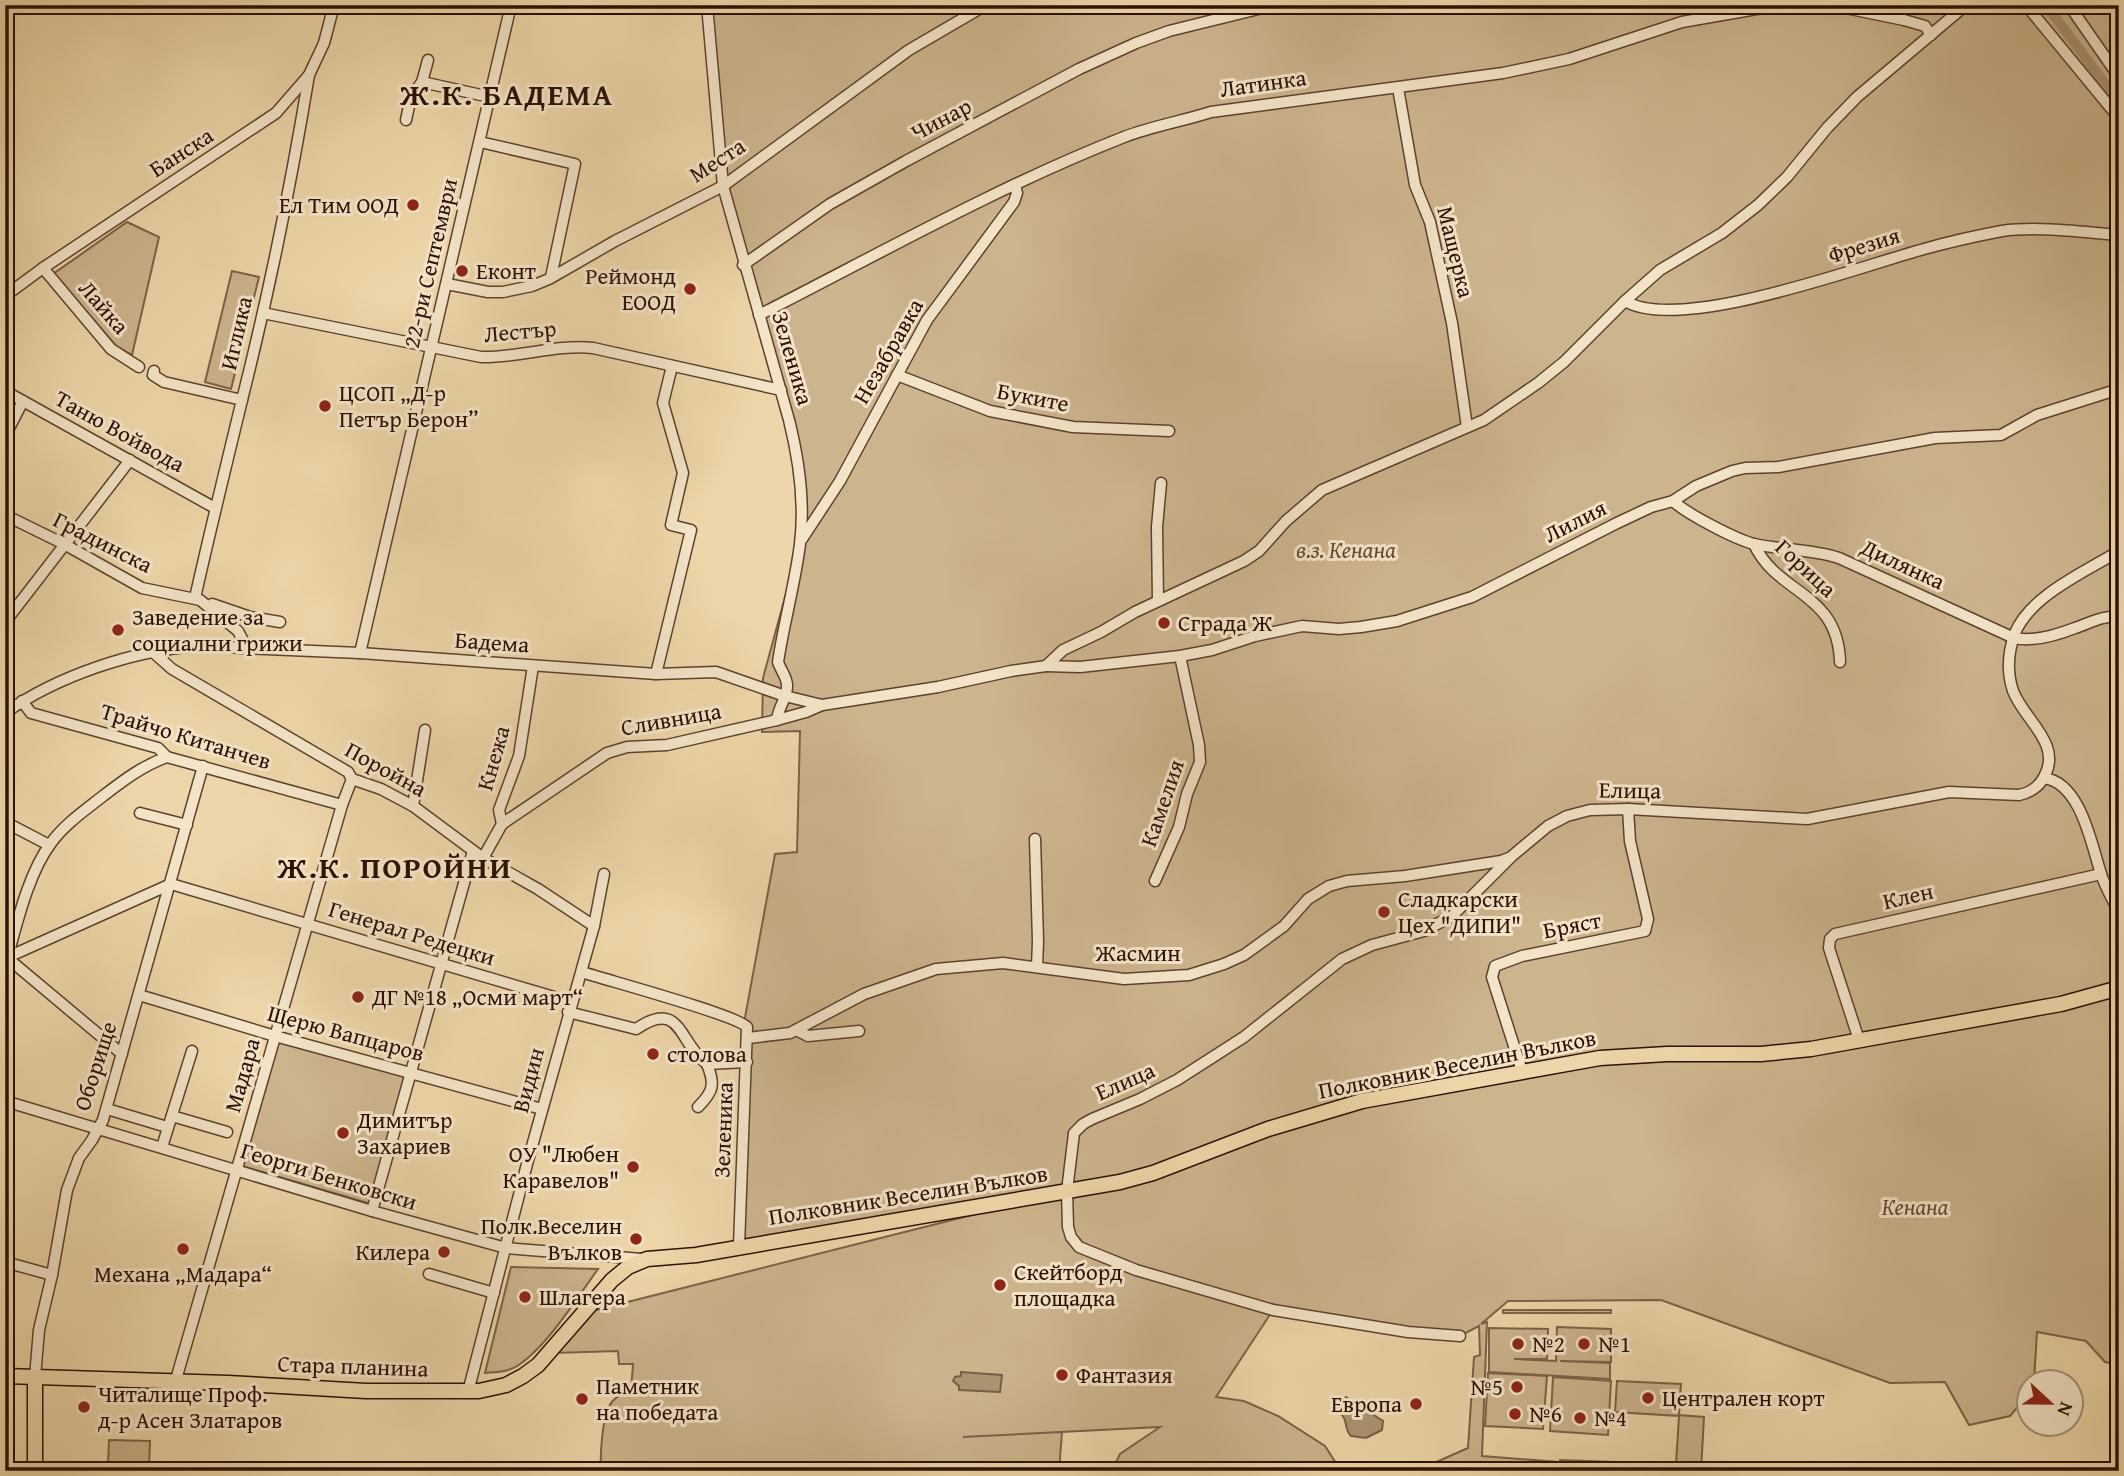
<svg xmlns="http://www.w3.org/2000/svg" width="2124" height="1476" viewBox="0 0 2124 1476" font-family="'Gentium Book Plus',serif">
  <rect width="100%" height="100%" fill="#edd6a9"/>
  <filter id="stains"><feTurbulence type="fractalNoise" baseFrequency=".00286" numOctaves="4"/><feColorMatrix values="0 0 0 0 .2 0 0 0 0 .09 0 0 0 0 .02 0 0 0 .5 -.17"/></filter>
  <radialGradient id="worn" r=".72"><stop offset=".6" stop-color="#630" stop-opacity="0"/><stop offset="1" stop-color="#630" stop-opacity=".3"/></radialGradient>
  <g fill="#ccb48d" stroke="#7c6249" stroke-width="2">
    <path d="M 707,5 L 2119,5 L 2119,1365 L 2105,1362 L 2086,1341 L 2037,1332 L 2034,1381 L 2030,1382 L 2029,1394 L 2010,1416 L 1969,1425 L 1945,1382 L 1890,1383 L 1661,1300 L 1508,1301 L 1481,1324 L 1487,1322 L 1482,1456 L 1559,1462 L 1558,1471 L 1416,1471 L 1468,1448 L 1474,1357 L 1480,1355 L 1479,1326 L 1460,1336 L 1273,1310 L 1216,1397 L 1244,1401 L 1278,1416 L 1325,1446 L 1341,1471 L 1112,1471 L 1120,1454 L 1160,1427 L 963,1437 L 1062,1432 L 1059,1471 L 601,1471 C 600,1455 602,1421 609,1407 C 612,1399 623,1392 631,1391 L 633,1364 L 619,1364 L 618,1351 L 554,1353 L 592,1311 L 1055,1194 L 739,1246 L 744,1023 L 775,854 L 797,852 L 800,731 L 762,732 L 763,678 L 800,542 L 800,481 L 723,186 Z"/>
    <polygon points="127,222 159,237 132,355 117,347 53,274"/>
    <polygon points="232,271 259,277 231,389 205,382"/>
    <polygon points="279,1039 406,1074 371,1204 242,1166"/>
    <path d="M 511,1267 L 598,1269 C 577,1298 546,1348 517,1366 C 508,1372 496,1372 485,1373 Z"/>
    <rect x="1503" y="1310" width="108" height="3"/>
    <polygon points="1557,1327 1611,1329 1611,1362 1560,1361 1610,1363 1610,1379 1489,1372 1489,1328 1548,1329 1547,1359 1514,1359 1556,1361"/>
    <polygon points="1488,1373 1547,1376 1543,1429 1485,1426"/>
    <polygon points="1553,1377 1611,1381 1608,1435 1550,1431"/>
    <polygon points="1617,1381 1681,1384 1679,1415 1704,1417 1701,1471 1560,1471 1560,1460 1676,1464 1679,1416 1615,1412"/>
    <polygon points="109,1440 150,1441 149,1466 108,1464"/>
  </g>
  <g fill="#ab9371" stroke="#785f46" stroke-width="2">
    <polygon points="961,1372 1002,1375 1000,1392 959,1390 959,1386 953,1381 955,1377 961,1376"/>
    <path d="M 1346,1397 L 1383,1421 L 1382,1430 L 1366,1438 L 1351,1436 C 1343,1428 1349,1420 1340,1413 L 1333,1413 L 1331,1408 L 1333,1404 L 1342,1402 Z"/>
  </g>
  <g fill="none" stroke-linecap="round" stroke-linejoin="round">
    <polyline stroke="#ab9371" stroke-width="10" points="2046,5 2119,102"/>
    <g stroke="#5c422e" stroke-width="13">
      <g id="minor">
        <path d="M 707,5 L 723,186 L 789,420 C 799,460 805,503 800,544 C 795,584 784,622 778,662 C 780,669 787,677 787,685 C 788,697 778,707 777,720"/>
        <polyline points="1831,5 1904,20 1925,26 1931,35"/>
        <polyline points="2026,5 2119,118"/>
        <polyline points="2069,5 2119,77"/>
        <polyline points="422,82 428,60"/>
        <polyline points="1398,88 1415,185 1430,222 1452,323 1467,427"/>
        <polyline points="406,120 411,97 422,82 490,97"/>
        <polyline points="480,142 575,164 551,277"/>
        <polyline points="743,265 830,204 906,161 1079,69 1136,43 1169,31 1274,5"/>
        <polyline points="43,268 111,349 139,367"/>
        <polyline points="447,284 488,292 503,292 532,286 549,279 615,241 723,186 909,50 986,5"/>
        <polyline points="5,296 43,268 276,113 309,75 324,43 334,5"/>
        <path d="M 1625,301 C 1680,334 1861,266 1924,249 C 1949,242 1975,236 2002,231 C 2036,226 2084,232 2119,235"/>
        <path d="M 263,313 L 481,357 C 519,358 556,344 593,348 L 781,390"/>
        <path d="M 759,315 C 879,254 999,186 1124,137 C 1153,126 1183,121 1211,112 L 1503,73 L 1569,59 L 1682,22 L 1768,7 L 1807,5"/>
        <polyline points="154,371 153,375 164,382 242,400"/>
        <polyline points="897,375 990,411 1073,427 1169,431"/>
        <polyline points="5,391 215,508"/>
        <polyline points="5,436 23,401"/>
        <path d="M 1673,501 C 1687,514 1735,539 1754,544 C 1782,550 1811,549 1839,558 L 2014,638 C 2032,642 2057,635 2075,628 C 2090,623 2103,615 2119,617"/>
        <polyline points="5,515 64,544 142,588 200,600 238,631 247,648"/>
        <polyline points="802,539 840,481 927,320 1014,202 1017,193 1015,185"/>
        <path d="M 1754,544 C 1777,595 1838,591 1840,662"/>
        <path d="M 195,598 C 210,531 226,466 242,400 C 269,293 291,184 309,75"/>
        <polyline points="1158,601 1157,527 1161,483"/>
        <polyline points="212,604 250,617 280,622"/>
        <polyline points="5,622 130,460"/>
        <polyline points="154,653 172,669 348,772 352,779 381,789 413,806 483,858 538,889 594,926"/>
        <polyline points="360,653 511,5"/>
        <polyline points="1046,666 1080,667 1180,656 1212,650 1255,636 1302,626 1339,629 1361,627 1397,621 1472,597 1617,523 1651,507 1673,501 1696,486 1732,471 1745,468 1778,467 1935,438 2001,435 2037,415 2119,389"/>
        <polyline points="656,674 691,530 671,525 683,473 663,403 672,366"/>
        <polyline points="22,701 31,713 158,748 167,757 342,805"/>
        <path d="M 5,713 C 57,676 134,650 198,646 L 360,653 L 656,674 L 716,672 L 785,696 L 822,705"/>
        <path d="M 2044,778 C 2082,783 2092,848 2102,877 C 2107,890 2113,901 2119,912"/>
        <polyline points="413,806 425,730"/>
        <polyline points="140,813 187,825"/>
        <polyline points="5,822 49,845"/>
        <polyline points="502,824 499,810 519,756 533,666"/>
        <polyline points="1035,839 1038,941 1037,967"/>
        <polyline points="483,858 502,824 607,753 627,747 667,745 777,720 806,712 822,705 938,687 1011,671 1046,666 1063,650 1101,632 1135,612 1244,561 1259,551 1286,521 1322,490 1484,420 1538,383 1564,362 1625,301 1660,270 1722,233 1758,205 1787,177 1827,128 1857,97 1966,5"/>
        <polyline points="1155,881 1179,827 1187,794 1200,762 1199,745 1180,656"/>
        <polyline points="5,956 122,1054"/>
        <polyline points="8,957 171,884 571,1002"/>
        <path d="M 5,966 C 16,928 27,875 51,843 C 65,824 84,811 103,796 C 124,780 142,766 167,757"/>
        <path d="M 582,972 C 606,980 737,1015 747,1027 L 739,1246"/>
        <polyline points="139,995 275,1036 542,1109"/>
        <path d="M 568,1012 L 636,1029 C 682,998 678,1043 707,1064 L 747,1062"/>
        <polyline points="796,1030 808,1036 859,1031"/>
        <polyline points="748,1038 790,1033 864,994 936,969 1003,963 1124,979 1189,975 1224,964 1244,955 1284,926 1308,899 1329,886 1347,881 1405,876 1501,861 1509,858"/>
        <polyline points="1859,1040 1829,948 1830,939 1835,934 2101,874"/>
        <polyline points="1522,1071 1492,977 1495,966 1522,956 1645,931 1648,919 1630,841 1628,809"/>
        <polyline points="5,1101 372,1211 506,1248 642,1259"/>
        <path d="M 698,1107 C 714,1091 715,1084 707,1064"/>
        <polyline points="107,1109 167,1127"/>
        <polyline points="172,1116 227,1132"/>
        <polyline points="162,1147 192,1051"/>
        <polyline points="372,1211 473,851"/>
        <polyline points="5,1262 52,1275"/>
        <polyline points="429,1274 494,1293"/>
        <path d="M 1460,1336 L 1408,1332 L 1273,1310 L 1136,1270 L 1079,1247 L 1071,1237 L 1068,1227 L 1067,1191 L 1074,1133 L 1083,1124 L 1092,1119 L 1140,1099 L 1177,1080 L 1244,1037 L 1342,959 L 1372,945 L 1424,931 L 1452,916 L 1512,856 L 1548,826 L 1567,816 L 1590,810 L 1628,809 L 1807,819 L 1949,792 L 2019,795 C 2029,793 2039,787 2044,777 C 2063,744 2024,720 2013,691 C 2007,673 2008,652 2015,633 C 2031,595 2085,572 2119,551"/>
        <polyline points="35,1377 39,1330 52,1275 67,1190 79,1158 92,1140 103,1120 203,766"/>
        <polyline points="175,1383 342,805 352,779"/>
        <polyline points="468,1392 527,1164 594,926 604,874"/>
      </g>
    </g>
    <g stroke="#2b1005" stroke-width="17">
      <g id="major">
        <polyline points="5,1376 228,1383 366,1391 479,1391 506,1385 523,1376 538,1365 612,1280 628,1267 647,1259 696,1255 1120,1182 1153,1173 1268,1129 1362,1101 1600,1058 1667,1054 1761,1054 1811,1049 2061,1004 2119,988"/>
        <polyline points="35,1471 35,1377"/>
      </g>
    </g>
    <use href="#minor" stroke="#f3e4c7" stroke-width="10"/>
    <use href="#major" stroke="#edd6a9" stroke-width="14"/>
  </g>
  <g fill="#8f2418" stroke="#f3e4c7" stroke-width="2.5">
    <circle cx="413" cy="205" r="7"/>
    <circle cx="462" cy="271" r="7"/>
    <circle cx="690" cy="289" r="7"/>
    <circle cx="325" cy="406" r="7"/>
    <circle cx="1164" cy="623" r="7"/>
    <circle cx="118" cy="630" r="7"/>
    <circle cx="1384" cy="912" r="7"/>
    <circle cx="358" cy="997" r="7"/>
    <circle cx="653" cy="1054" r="7"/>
    <circle cx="343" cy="1133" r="7"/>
    <circle cx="633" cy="1167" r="7"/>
    <circle cx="636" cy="1239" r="7"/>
    <circle cx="183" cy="1249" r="7"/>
    <circle cx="444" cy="1252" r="7"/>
    <circle cx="1000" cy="1285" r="7"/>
    <circle cx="525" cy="1297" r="7"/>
    <circle cx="1518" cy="1344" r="7"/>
    <circle cx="1584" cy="1344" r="7"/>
    <circle cx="1062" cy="1375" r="7"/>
    <circle cx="1517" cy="1387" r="7"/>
    <circle cx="1648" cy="1398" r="7"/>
    <circle cx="582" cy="1399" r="7"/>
    <circle cx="1416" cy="1404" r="7"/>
    <circle cx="84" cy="1407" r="7"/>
    <circle cx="1515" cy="1414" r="7"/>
    <circle cx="1580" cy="1418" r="7"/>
  </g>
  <g text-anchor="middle" stroke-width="6" stroke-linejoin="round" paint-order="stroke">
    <g font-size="23" fill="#2b1005" stroke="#f3e4c7">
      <text transform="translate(1263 83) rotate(-8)" y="8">Латинка</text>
      <text transform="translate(941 119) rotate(-28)" y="8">Чинар</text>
      <text transform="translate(181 152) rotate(-33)" y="8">Банска</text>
      <text transform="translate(717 160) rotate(-33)" y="8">Места</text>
      <text transform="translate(1864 245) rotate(-17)" y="8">Фрезия</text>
      <text transform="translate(1456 252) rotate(76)" y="8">Мащерка</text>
      <text transform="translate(430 263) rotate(-77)" y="8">22-ри Септември</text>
      <text transform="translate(104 307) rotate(49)" y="8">Лайка</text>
      <text transform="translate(520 331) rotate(-5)" y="8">Лестър</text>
      <text transform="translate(236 333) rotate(-77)" y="8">Иглика</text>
      <text transform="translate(888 351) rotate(-60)" y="8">Незабравка</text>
      <text transform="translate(793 358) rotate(74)" y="8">Зеленика</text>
      <text transform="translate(1033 397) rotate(11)" y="8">Буките</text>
      <text transform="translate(120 431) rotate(29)" y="8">Таню Войвода</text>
      <text transform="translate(1575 521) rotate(-27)" y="8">Лилия</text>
      <text transform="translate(103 542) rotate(27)" y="8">Градинска</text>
      <text transform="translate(1903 564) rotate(25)" y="8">Дилянка</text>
      <text transform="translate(1806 568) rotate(43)" y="8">Горица</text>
      <text transform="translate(492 642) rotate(4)" y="8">Бадема</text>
      <text transform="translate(671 719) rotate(-10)" y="8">Сливница</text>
      <text transform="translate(186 736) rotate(17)" y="8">Трайчо Китанчев</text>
      <text transform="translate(493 758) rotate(-74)" y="8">Кнежа</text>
      <text transform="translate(386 769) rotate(29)" y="8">Поройна</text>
      <text transform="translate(1630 790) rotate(1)" y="8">Елица</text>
      <text transform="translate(1162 803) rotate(-71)" y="8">Камелия</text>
      <text transform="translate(1908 896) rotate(-13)" y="8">Клен</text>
      <text transform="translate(1572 925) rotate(-11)" y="8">Бряст</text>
      <text transform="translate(412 933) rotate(17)" y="8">Генерал Редецки</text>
      <text x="1138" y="961">Жасмин</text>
      <text transform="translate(346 1033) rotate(15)" y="8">Щерю Вапцаров</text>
      <text transform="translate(1457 1064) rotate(-11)" y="8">Полковник Веселин Вълков</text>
      <text transform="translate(95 1066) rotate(-72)" y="8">Оборище</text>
      <text transform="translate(242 1075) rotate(-74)" y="8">Мадара</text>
      <text transform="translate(528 1080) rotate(-75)" y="8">Видин</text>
      <text transform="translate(1125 1081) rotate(-24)" y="8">Елица</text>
      <text transform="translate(723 1130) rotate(-88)" y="8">Зеленика</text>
      <text transform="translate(329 1176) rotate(17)" y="8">Георги Бенковски</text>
      <text transform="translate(908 1195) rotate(-9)" y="8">Полковник Веселин Вълков</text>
      <text transform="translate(353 1366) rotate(2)" y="8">Стара планина</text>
    </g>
    <g font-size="23" fill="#2b1005" stroke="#f3e4c7" text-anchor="start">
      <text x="399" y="213" text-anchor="end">Ел Тим ООД</text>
      <text x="476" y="279">Еконт</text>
      <text x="676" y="284" text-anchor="end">Реймонд<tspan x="676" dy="26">ЕООД</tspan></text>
      <text x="339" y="401">ЦСОП „Д-р<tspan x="339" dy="26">Петър Берон”</tspan></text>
      <text x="132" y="625">Заведение за<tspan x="132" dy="26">социални грижи</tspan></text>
      <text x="1178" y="631">Сграда Ж</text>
      <text x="1398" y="907">Сладкарски<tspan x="1398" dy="26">Цех "ДИПИ"</tspan></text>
      <text x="372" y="1005">ДГ №18 „Осми март“</text>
      <text x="667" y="1062">столова</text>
      <text x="357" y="1128">Димитър<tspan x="357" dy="26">Захариев</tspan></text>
      <text x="619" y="1162" text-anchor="end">ОУ "Любен<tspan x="619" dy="26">Каравелов"</tspan></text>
      <text x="622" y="1234" text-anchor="end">Полк.Веселин<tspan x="622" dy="26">Вълков</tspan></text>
      <text x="430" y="1260" text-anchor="end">Килера</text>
      <text x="1014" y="1280">Скейтборд<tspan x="1014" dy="26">площадка</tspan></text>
      <text x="183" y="1282" text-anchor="middle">Механа „Мадара“</text>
      <text x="539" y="1305">Шлагера</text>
      <text x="1532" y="1352">№2</text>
      <text x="1598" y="1352">№1</text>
      <text x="1076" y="1383">Фантазия</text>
      <text x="596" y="1394">Паметник<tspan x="596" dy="26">на победата</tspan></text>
      <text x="1503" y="1395" text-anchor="end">№5</text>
      <text x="98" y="1402">Читалище Проф.<tspan x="98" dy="26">д-р Асен Златаров</tspan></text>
      <text x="1662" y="1406">Централен корт</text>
      <text x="1402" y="1412" text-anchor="end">Европа</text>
      <text x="1529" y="1422">№6</text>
      <text x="1594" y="1426">№4</text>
    </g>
    <g font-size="23" font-style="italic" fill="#634935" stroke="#f3e4c7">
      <text x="1346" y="558">в.з. Кенана</text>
      <text x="1915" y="1215">Кенана</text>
    </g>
    <g font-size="30" font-weight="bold" letter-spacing="2" fill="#2b1005" stroke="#f3e4c7">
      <text x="507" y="105">Ж.К. БАДЕМА</text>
      <text x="395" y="878">Ж.К. ПОРОЙНИ</text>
    </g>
  </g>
  <rect width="2124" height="1476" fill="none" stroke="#edd6a9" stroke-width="28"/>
  <rect x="7" y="7" width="2110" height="1462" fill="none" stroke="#2b1005" stroke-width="3.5"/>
  <rect x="14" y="14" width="2096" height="1448" fill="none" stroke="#2b1005" stroke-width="2"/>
  <g transform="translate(2050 1403) rotate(112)"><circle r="33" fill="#f3e4c7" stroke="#a38f79" stroke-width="2"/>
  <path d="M0-5L12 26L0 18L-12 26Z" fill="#8f2418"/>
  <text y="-10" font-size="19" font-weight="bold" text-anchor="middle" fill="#2b1005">N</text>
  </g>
  <rect width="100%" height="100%" filter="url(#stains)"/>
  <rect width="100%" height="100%" fill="url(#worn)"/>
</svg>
